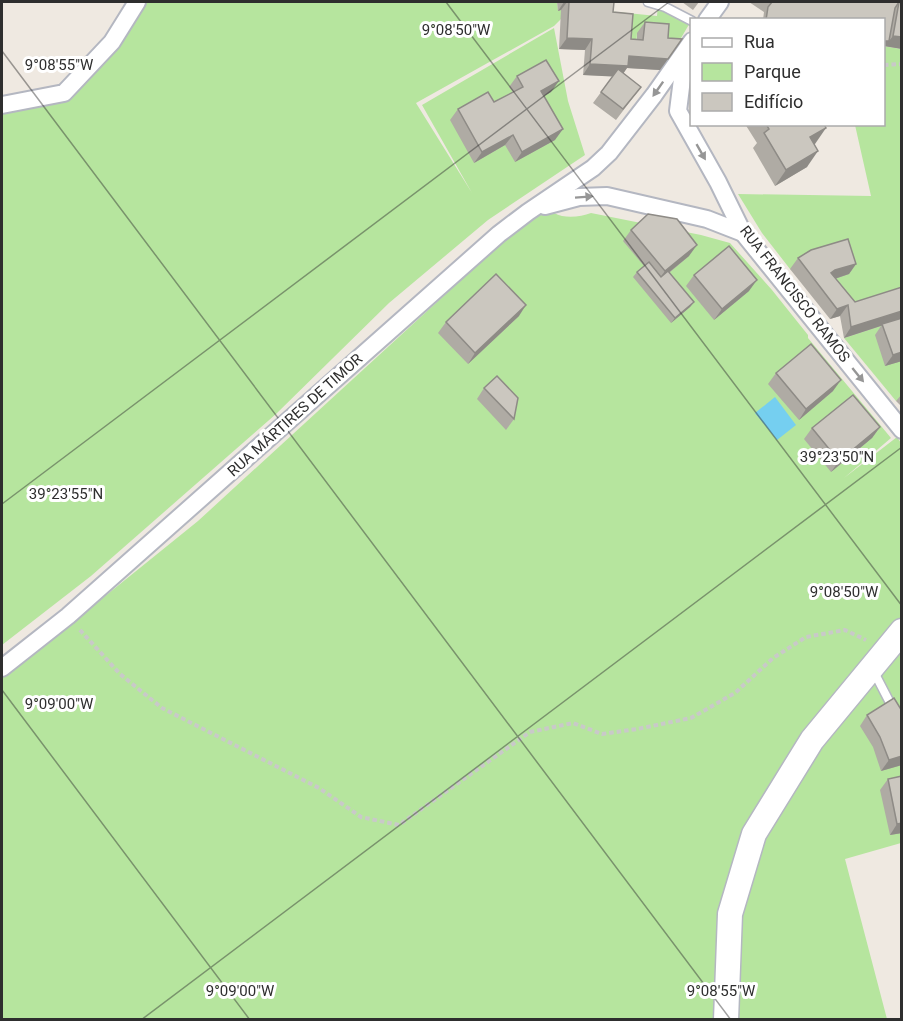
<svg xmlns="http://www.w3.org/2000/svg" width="903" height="1021" viewBox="0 0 903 1021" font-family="Roboto,sans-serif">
  <rect width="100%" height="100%" fill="#efe9e1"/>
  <g fill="#b6e59e" fill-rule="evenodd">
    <path d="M 137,2 L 557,2 L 558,10 L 561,10 L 561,19 L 554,26 L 416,103 L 472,193 L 422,105 L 554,28 L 568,101 L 585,155 L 488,220 L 389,303 L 276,414 L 91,576 L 2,645 L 2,105 L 64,93 ZM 510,86 L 555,140 L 505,145 L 486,113 L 515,97 Z"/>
    <polygon points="658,5 691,21 674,50 637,33 636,51 607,11 657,16"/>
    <polygon points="884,46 901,49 901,296 847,313 790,269 762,233 738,194 871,196 855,125 884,124"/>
    <path d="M 554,213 C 565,219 580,217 591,213 L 701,235 L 730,243 L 772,290 L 808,335 L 808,338 L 891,438 L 844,478 L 897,437 L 901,443 L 901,843 L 845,859 L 887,1019 L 2,1020 L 2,673 L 99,601 L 198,521 L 497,247 L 537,215 Z"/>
    <polygon points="901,319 901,400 896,401 844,338"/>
  </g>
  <polygon fill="#75cff0" points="775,397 796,425 777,440 755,413"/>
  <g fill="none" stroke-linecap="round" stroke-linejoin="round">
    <g stroke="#b4b7c1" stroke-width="11">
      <g id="lane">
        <polyline points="648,2 665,7 692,21"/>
        <polyline points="873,670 902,726"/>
      </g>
    </g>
    <g stroke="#b4b7c1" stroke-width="20">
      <g id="street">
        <polyline points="707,20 720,2"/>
        <polyline points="690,54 683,71 678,111 718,182 743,233 902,430"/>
        <polyline points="2,105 64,93 112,42 137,2"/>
        <polyline points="545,206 579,197 607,196 707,219 743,233"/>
        <polyline points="2,668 68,616 499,234 528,212 593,168 609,153 654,95 692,41"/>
      </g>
    </g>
    <g stroke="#b4b7c1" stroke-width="27">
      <polyline id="secondary" points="726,1020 730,914 754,834 812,740 902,631"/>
    </g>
    <g stroke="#c9c9c9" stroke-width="4" stroke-dasharray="4.5 3" stroke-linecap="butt">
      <polyline points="884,65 902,64"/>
      <polyline points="80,630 120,674 162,708 319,788 361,817 399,825 530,732 573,723 602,734 637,729 691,718 735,693 773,658 806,637 845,630 866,640"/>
    </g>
    <use href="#lane" stroke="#fff" stroke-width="8"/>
    <use href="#street" stroke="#fff" stroke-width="16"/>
    <use href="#secondary" stroke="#fff" stroke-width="24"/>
  </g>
  <g fill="#afaba4">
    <polygon points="557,2 614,2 613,12 631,39 637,40 637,33 645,22 660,70 627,68 623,73 641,87 616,120 593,103 613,76 583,75 585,50 559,49 561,10 558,11"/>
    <polygon points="682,2 699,2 693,10"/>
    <polygon points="749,2 902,2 902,49 884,46 884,20 763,20 764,12"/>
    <polygon points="517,76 551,92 544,96 555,140 515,162 505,145 474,163 450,120 458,109 494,102 513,92 509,87"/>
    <polygon points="745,124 824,124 814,144 807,167 775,186 753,148 757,143"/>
    <polygon points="631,230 689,256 669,273 694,302 690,307 671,323 633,277 637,272 644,266 623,241"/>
    <polygon points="798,258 856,264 849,274 835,279 855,302 902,287 902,361 885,366 875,335 881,326 844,338 840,316 830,319 790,269"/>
    <polygon points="694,275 749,291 714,320 686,286"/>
    <polygon points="519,316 468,364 438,333 446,322"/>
    <polygon points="776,373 833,391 799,420 768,384"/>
    <polygon points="484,388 514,419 506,430 477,399"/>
    <polygon points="902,394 902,407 896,401"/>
    <polygon points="880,427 872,438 831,472 804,439 812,428"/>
    <polygon points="902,711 902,765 881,771 873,747 860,726 867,715"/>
    <polygon points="902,776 902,833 890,835 880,790 888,779"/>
  </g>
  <g fill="#8e8b86">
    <polygon points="564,2 567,2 561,10 558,11"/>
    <polygon points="893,36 902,37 902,49 884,46 884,41 889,41"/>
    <polygon points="567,38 592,39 585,50 559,49"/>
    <polygon points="629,56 668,59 660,70 627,68 621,77 583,75 590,64"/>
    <polygon points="559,81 551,92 534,102 541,91"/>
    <polygon points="826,128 815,144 799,153 810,137"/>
    <polygon points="563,129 555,140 515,162 522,152"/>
    <polygon points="513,135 505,145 474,163 482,152"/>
    <polygon points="818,151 807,167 775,186 786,170"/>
    <polygon points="697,245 689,256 657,282 665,271"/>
    <polygon points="856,264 849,274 828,281 831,273 835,270"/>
    <polygon points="757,280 749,291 714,320 722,309"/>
    <polygon points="694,302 690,307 671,323 675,318"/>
    <polygon points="526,305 519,316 468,364 475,353"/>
    <polygon points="848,305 840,316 830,319 837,309"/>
    <polygon points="902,311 902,319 844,338 851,327"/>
    <polygon points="902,352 902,361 885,366 893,355"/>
    <polygon points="841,380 833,391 799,420 806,409"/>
    <polygon points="880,427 872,438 831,472 839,461"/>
    <polygon points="902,756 902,765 881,771 889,760"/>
    <polygon points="902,823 902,833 890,835 897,824"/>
  </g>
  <g fill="#cbc7bf" stroke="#8e8b86" stroke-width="1.5">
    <polygon points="569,2 614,2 613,12 633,14 631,39 643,40 645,22 669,24 668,38 682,39 668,59 629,56 628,66 590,64 592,39 567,38"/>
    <polygon points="772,2 902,2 902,3 899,2 895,8 889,41 884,41 884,20 766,20 768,7"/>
    <polygon points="899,2 902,3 902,37 893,36"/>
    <polygon points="546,60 559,81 541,91 563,129 522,152 513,135 482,152 458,109 488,92 494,102 523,87 517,76"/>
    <polygon points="618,69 641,87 623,109 601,92"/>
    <polygon points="766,124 824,124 826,128 810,137 818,151 786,170 764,133 769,129"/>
    <polygon points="648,214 677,219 697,245 665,271 631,230"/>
    <polygon points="848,239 856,264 835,270 831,273 855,302 902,287 902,311 851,327 848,305 837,309 798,258 811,250"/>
    <polygon points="729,246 757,280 722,309 694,275"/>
    <polygon points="649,262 661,277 668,271 694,302 675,318 637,272"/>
    <polygon points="496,274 526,305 475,353 446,322"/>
    <polygon points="902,318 902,352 893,355 882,324"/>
    <polygon points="811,344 841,380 806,409 776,373"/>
    <polygon points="497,376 518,398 514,419 484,388"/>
    <polygon points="853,395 880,427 839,461 812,428"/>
    <polygon points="894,698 902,711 902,756 889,760 880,737 867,715"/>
    <polygon points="902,776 902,823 897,824 888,779"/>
  </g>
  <defs><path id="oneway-solid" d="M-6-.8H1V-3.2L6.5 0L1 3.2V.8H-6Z" transform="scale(1.5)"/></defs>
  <g fill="#969696">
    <use href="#oneway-solid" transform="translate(658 89) rotate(125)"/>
    <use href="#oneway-solid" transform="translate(701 152) rotate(60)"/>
    <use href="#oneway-solid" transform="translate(584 197) rotate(-4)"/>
    <use href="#oneway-solid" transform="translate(858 375) rotate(51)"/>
  </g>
  <path fill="none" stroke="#2e2e2e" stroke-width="1.5" stroke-opacity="0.45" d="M 446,2 L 902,606M 2,51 L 731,1020M 2,504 L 669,2M 2,690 L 250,1020M 141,1020 L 902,447"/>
  <g text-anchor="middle" stroke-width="6" stroke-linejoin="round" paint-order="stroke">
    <g font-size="15" fill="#2e2e2e" stroke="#fff">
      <text transform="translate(795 294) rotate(52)" y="5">RUA FRANCISCO RAMOS</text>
      <text transform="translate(295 415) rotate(-42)" y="5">RUA MÁRTIRES DE TIMOR</text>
    </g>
  </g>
  <g font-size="15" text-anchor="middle" fill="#2e2e2e" stroke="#fff" stroke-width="6" stroke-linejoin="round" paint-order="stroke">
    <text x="456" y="35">9°08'50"W</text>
    <text x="59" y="70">9°08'55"W</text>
    <text x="837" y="462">39°23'50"N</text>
    <text x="66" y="499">39°23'55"N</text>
    <text x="844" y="597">9°08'50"W</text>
    <text x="59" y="709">9°09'00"W</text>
    <text x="240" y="996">9°09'00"W</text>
    <text x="721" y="996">9°08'55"W</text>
  </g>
  <rect width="903" height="1021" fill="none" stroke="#2e2e2e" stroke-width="6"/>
  <rect x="690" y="18" width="195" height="108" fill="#ffffff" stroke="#ababab" stroke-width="1.5"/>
  <rect x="702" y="38" width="30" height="9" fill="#ffffff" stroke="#ababab" stroke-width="1.5"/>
  <text x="744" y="48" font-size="18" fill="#2e2e2e">Rua</text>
  <rect x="702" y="63" width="30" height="18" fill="#b6e59e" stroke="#ababab" stroke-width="1.5"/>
  <text x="744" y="78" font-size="18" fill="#2e2e2e">Parque</text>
  <rect x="702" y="93" width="30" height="18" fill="#cbc7bf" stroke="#ababab" stroke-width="1.5"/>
  <text x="744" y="108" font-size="18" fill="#2e2e2e">Edifício</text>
</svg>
